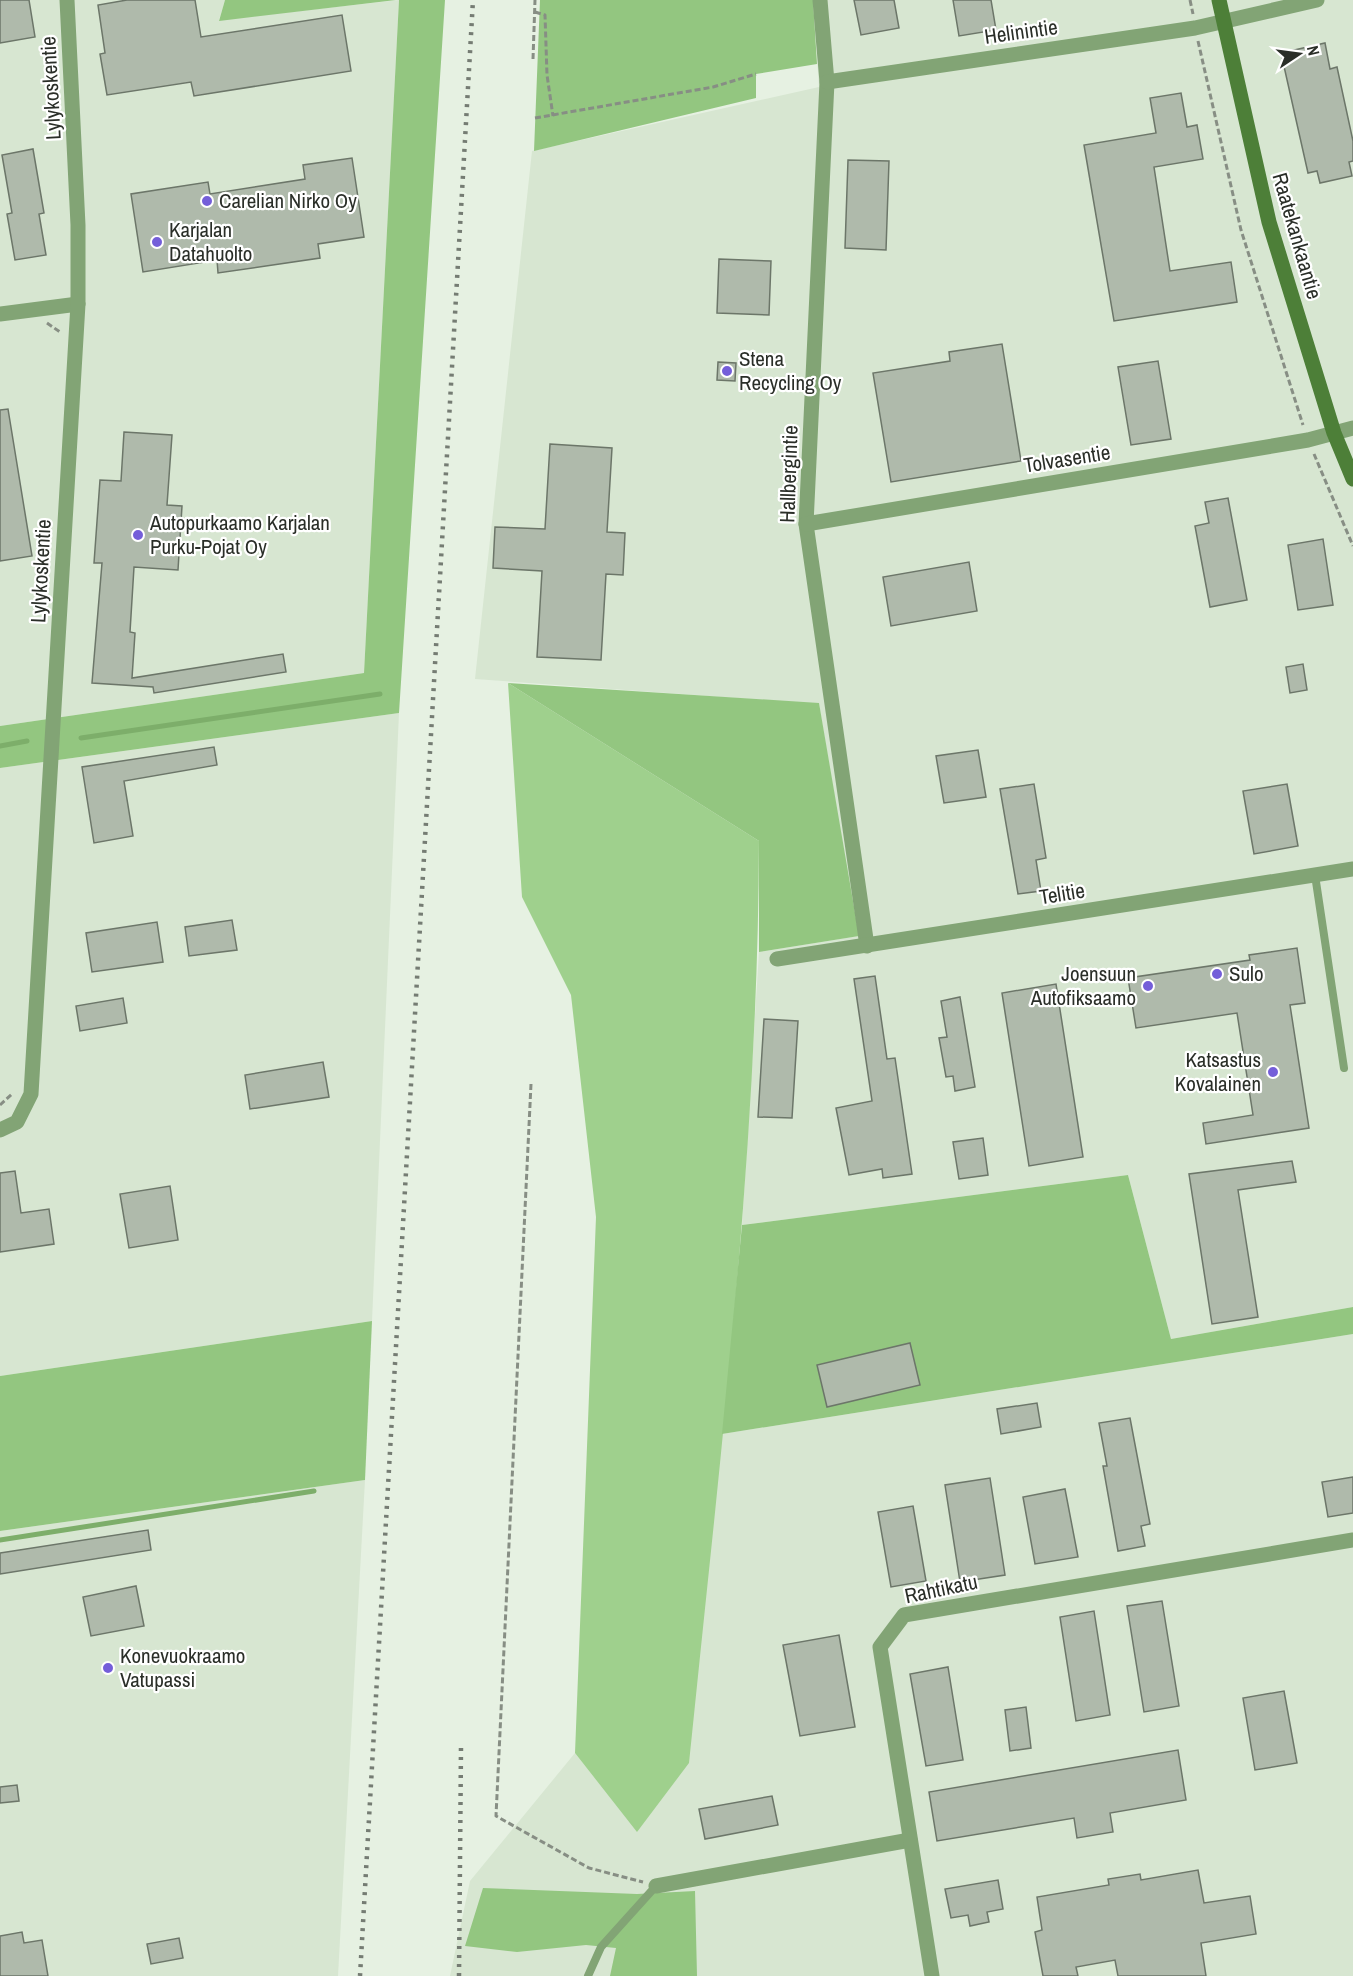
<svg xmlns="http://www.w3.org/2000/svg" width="1353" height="1976" viewBox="0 0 1353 1976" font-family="'Archivo Narrow',sans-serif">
  <rect width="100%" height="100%" fill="#e6f1e2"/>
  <g fill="#d7e6d1">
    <polygon points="0,0 225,0 219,20 399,0 364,673 0,726"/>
    <polygon points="813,0 1353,0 1353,1307 1171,1339 1128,1175 742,1225 759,952 858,936 819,704 475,679 532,151 819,87"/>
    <polygon points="399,713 372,1321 0,1376 0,768"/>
    <polygon points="1353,1334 1353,1976 450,1976 470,1881 575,1753 637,1831 688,1763 722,1434"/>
    <polygon points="365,1480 338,1976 0,1976 0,1531"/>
  </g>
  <path fill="#9fd08d" d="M 508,683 L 759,841 C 758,1149 720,1457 689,1763 L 637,1832 L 575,1753 L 596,1217 L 571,995 L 522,897 Z"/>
  <g fill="#93c680">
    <polygon points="225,0 396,0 219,21"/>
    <polygon points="399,0 445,0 399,713 0,768 0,726 364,673"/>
    <polygon points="540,0 813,0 817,64 756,74 756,98 534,151"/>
    <polygon points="508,683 819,703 859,936 759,952 759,841"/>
    <polygon points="1128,1175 1171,1339 1353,1307 1353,1334 722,1434 742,1225"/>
    <polygon points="372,1321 365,1480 0,1531 0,1376"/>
    <polygon points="483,1888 637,1894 695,1891 697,1976 610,1976 616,1948 586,1945 517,1952 465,1946"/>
  </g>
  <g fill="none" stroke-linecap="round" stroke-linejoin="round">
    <g stroke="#7dae6a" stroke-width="5">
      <polyline points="81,738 380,694"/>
      <polyline points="0,746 27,741"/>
      <polyline points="0,1540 314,1491"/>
    </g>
  </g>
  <g fill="#afbaab" stroke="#6c7669" stroke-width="1.5">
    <polygon points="0,0 29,0 35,37 0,43"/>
    <polygon points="127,0 195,0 201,37 342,15 351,71 194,96 191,82 107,95 100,54 105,53 98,5"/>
    <polygon points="854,0 894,0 899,28 861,35"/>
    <polygon points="953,0 991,0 996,30 959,36"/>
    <polygon points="1325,43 1330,69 1337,67 1353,141 1353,161 1349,162 1352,176 1320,183 1317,171 1308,173 1281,53"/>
    <polygon points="1181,93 1187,127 1197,125 1203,159 1154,167 1170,271 1231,262 1237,302 1114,321 1084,145 1156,133 1150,98"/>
    <polygon points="33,149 44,213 39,214 46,255 15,260 7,214 12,213 2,155"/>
    <polygon points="352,158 364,237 318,244 320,258 218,273 217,260 143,272 131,194 208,182 210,194 305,179 303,165"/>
    <polygon points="848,160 889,161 886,250 845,248"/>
    <polygon points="719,259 771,261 769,315 717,313"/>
    <polygon points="1002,344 1021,461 891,482 873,373 950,361 949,352"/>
    <polygon points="1158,361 1171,439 1131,445 1118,367"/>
    <polygon points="718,362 736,363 735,381 717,380"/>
    <polygon points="8,409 32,556 0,561 0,410"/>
    <polygon points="124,432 172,435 167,505 182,506 178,570 134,567 130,632 135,633 132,678 283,654 286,672 154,693 153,687 92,683 102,563 94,563 100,480 121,481"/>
    <polygon points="550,444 612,448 607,532 625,533 623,575 606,574 601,660 537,657 542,571 493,568 495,527 545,529"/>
    <polygon points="1228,498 1247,600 1210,607 1195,526 1209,523 1205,502"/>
    <polygon points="1323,539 1333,605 1298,610 1288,545"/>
    <polygon points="969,562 977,611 891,626 883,577"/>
    <polygon points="1303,664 1307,690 1290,693 1286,667"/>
    <polygon points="214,747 217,765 124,781 133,836 94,843 82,767"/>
    <polygon points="978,750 986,797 944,803 936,756"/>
    <polygon points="1034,784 1046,858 1036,860 1041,891 1018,894 1000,789"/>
    <polygon points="1287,784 1298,846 1254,854 1243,791"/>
    <polygon points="232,920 237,950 189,956 185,927"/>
    <polygon points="157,922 163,962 92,972 86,933"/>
    <polygon points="1297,948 1305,1003 1290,1005 1309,1128 1206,1144 1203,1123 1253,1115 1237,1013 1136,1028 1128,978 1250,960 1249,955"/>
    <polygon points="875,976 887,1059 895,1058 912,1174 883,1178 882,1169 849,1175 836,1108 872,1101 854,979"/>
    <polygon points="1056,984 1083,1157 1029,1166 1002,993"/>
    <polygon points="960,997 975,1087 955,1091 953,1076 946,1077 939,1038 947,1037 941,1001"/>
    <polygon points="123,998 127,1023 80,1031 76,1006"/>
    <polygon points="764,1019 798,1021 792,1118 758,1117"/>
    <polygon points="323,1062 329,1097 250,1109 245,1075"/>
    <polygon points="983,1138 988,1175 959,1179 953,1142"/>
    <polygon points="1292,1161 1296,1182 1238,1190 1258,1317 1212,1324 1189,1174"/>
    <polygon points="15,1171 21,1213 49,1209 54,1244 0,1252 0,1173"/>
    <polygon points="170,1186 178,1240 129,1248 120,1194"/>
    <polygon points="910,1343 920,1385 827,1407 817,1365"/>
    <polygon points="1037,1403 1041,1427 1001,1434 997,1409"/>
    <polygon points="1130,1418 1150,1524 1141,1526 1145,1546 1118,1551 1103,1466 1107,1466 1099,1423"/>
    <polygon points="1353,1477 1353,1513 1328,1517 1322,1482"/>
    <polygon points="990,1478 1005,1575 960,1582 945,1485"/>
    <polygon points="1065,1489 1078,1557 1035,1564 1023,1497"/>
    <polygon points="913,1506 926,1581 891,1587 878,1512"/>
    <polygon points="148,1530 151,1550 0,1574 0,1553"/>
    <polygon points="136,1586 144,1626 91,1636 83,1597"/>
    <polygon points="1162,1601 1179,1706 1144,1712 1127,1606"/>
    <polygon points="1094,1611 1110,1715 1076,1721 1060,1617"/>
    <polygon points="839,1635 855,1727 800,1736 783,1645"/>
    <polygon points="948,1667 963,1760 926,1766 910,1674"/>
    <polygon points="1284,1691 1297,1763 1255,1770 1243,1698"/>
    <polygon points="1026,1707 1031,1748 1010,1751 1005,1710"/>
    <polygon points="1178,1750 1186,1800 1110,1813 1113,1832 1077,1838 1074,1818 937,1841 929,1792"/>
    <polygon points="17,1785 19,1801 0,1803 0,1787"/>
    <polygon points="772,1796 778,1825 705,1839 699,1809"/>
    <polygon points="1198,1870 1204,1903 1250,1896 1256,1934 1201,1943 1206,1976 1118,1976 1115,1960 1076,1967 1078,1976 1043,1976 1035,1932 1042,1930 1037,1897 1109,1885 1108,1879 1140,1874 1141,1880"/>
    <polygon points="998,1880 1003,1909 987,1912 989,1922 970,1926 968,1915 951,1918 945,1889"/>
    <polygon points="22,1932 24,1943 42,1940 48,1976 0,1976 0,1936"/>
    <polygon points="179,1938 183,1958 151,1964 147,1944"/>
  </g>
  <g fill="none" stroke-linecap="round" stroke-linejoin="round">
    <g stroke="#878e84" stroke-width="3" stroke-dasharray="6 3" stroke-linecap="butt">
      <polyline points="1190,0 1193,14"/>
      <polyline points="535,12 545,15 547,75 553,116"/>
      <polyline points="1198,41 1241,230 1303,425"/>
      <polyline points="533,59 535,0"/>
      <polyline points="535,118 713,87 756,74"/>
      <polyline points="47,323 60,332"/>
      <polyline points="1314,454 1353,546"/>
      <polyline points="531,1084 496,1816 589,1868 643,1882"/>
      <polyline points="0,1105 12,1094"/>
    </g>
    <g stroke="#82a475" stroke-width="8">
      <polyline points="1315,875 1344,1068"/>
      <polyline points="588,1976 601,1947 656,1886"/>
    </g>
    <g stroke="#82a475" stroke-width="15">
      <polyline points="820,0 827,82 806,524 867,946"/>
      <polyline points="827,82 1195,28 1317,0"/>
      <polyline points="0,314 78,304"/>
      <polyline points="806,524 1308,440 1353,428"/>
      <polyline points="777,959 1353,869"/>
      <polyline points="0,1130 17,1122 31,1094 78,304 78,225 67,0"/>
      <polyline points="656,1886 910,1840"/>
      <polyline points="932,1976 880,1647 904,1615 1353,1540"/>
    </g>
    <polyline stroke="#4d7f38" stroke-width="15" points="1219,0 1269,222 1334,433 1353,479"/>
    <g stroke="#757c73" stroke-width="4.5" stroke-dasharray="3 6" stroke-linecap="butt">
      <polyline points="360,1976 473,0"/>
      <polyline points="459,1976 461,1747"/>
    </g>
  </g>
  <g fill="#745ed9" stroke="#fff" stroke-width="2">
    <circle cx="207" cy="201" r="6"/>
    <circle cx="157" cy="242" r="6"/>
    <circle cx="727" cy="371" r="6"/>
    <circle cx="138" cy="535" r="6"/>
    <circle cx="1217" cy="974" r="6"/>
    <circle cx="1148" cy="986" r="6"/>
    <circle cx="1273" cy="1072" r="6"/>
    <circle cx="108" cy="1668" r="6"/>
  </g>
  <g text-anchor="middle" stroke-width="4.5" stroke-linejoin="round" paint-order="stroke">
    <g font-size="21" fill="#2a2e28" stroke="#fff">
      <text transform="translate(1021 32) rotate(-8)" y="7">Helinintie</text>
      <text transform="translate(51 88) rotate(-93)" y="7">Lylykoskentie</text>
      <text transform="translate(1297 236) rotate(74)" y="7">Raatekankaantie</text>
      <text transform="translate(1067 459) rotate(-9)" y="7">Tolvasentie</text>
      <text transform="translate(789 474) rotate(-88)" y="7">Hallbergintie</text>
      <text transform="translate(41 571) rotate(-87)" y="7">Lylykoskentie</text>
      <text transform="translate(1062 894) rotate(-9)" y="7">Telitie</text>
      <text transform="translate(941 1589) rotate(-12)" y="7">Rahtikatu</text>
    </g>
    <g font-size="21" fill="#2a2e28" stroke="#fff" text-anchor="start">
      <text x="219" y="208">Carelian Nirko Oy</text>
      <text x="169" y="237">Karjalan<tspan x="169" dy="24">Datahuolto</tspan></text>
      <text x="739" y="366">Stena<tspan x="739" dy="24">Recycling Oy</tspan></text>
      <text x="150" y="530">Autopurkaamo Karjalan<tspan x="150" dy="24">Purku-Pojat Oy</tspan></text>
      <text x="1136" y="981" text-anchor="end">Joensuun<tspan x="1136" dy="24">Autofiksaamo</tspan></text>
      <text x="1229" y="981">Sulo</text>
      <text x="1261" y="1067" text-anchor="end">Katsastus<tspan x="1261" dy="24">Kovalainen</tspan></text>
      <text x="120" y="1663">Konevuokraamo<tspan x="120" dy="24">Vatupassi</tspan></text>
    </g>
  </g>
  <g transform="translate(1299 54) rotate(77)" stroke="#ffffff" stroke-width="4.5" paint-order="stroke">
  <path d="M0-4.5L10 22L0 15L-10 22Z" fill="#2a2e28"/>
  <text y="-9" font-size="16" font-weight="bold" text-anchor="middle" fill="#2a2e28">N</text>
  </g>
</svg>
